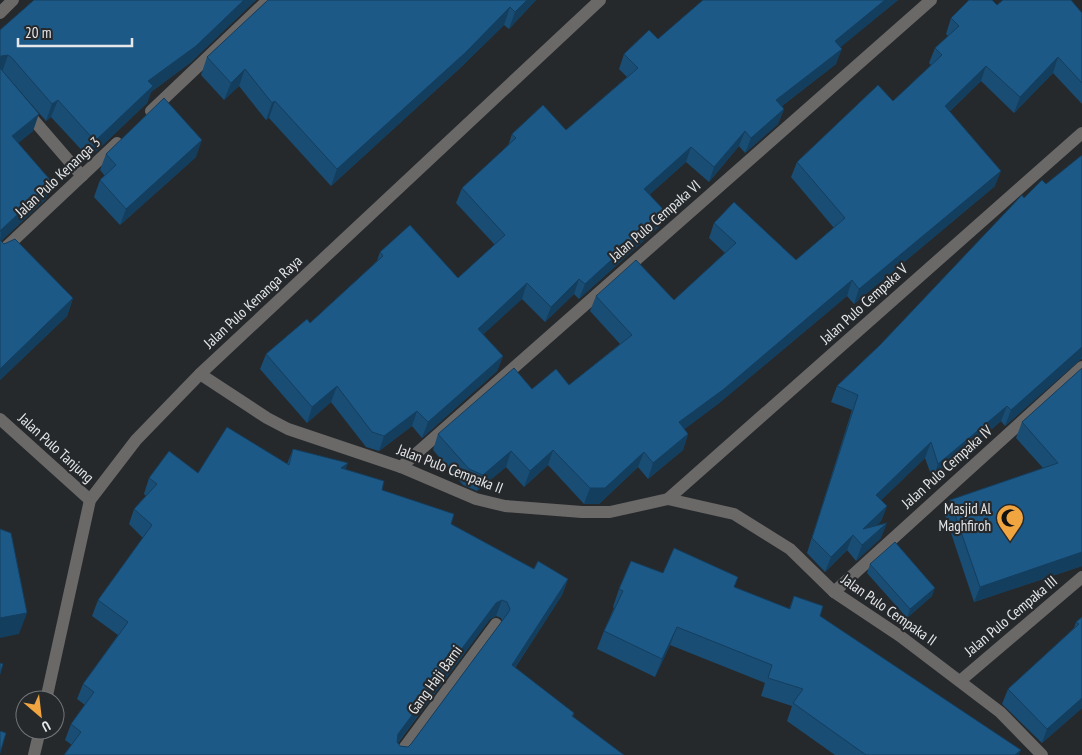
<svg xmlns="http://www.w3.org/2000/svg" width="1082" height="755" viewBox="0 0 1082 755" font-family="'PT Sans Narrow',sans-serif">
  <rect width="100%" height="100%" fill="#26292c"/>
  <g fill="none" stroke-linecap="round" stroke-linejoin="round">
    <g stroke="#6b6968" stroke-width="12">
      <polyline points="0,13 13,0"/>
      <polyline points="25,110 82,176"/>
      <polyline points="151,111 268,0"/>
      <polyline points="0,253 117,143"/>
      <polyline points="200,374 267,418 288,429 401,467 476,499 505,506 582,512 610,512 668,499 734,514 790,549 834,592 900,636 1000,712 1042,755"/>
      <polyline points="0,419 90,500"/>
      <polyline points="401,467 931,0"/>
      <polyline points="668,499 1082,133"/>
      <polyline points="834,592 1082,367"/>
      <polyline points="960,681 1082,577"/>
      <polyline points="46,700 90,500 136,440 200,374 600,0"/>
      <polyline points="34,755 40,730"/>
      <polyline points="399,755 496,624"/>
    </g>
  </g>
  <g fill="#194d74" fill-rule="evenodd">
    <polygon points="34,0 256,0 190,63 151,92 147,103 89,158 51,117 46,121 5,74 33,131 18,143 46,199 1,241 73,298 67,316 0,380 0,30"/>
    <polygon points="268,0 536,0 509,29 504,25 459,69 331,186 269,118 266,120 239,86 224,100 201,75 207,57"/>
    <polygon points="703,0 898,0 840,47 836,64 782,106 784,109 778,124 745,153 739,146 709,182 686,162 650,194 660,226 579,299 574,294 545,322 522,299 483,334 503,356 497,371 422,438 412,426 379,451 366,447 331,402 307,423 260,369 266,354 310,323 377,261 380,252 458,278 495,245 456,203 462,188 508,146 512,134 566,130 627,77 619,69 624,54 658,39"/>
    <polygon points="997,5 1082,13 1082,104 1053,73 1014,113 981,81 949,112 995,186 854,304 847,296 718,404 684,429 688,434 683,450 648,479 638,467 599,504 584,504 548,465 524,487 506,467 477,491 463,485 433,450 438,434 532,389 569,385 620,344 590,311 596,296 674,300 725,253 709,238 714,223 796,260 834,228 791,177 797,162 893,101 931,65 929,63 935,48 948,36 946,34 951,18"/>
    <polygon points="106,154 196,157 120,225 94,197 100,180 105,176 100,170"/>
    <polygon points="1082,155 1082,359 1081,359 1005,426 1001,421 933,480 925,458 881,500 887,506 881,521 877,525 881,538 856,561 847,550 825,572 807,553 852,410 831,402 837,386 880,345 1024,198 1046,184"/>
    <polygon points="1082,368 1082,566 974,602 945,515 950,500 1043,468 1016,438 1022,422"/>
    <path d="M 293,449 L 348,463 L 345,469 L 382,490 L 451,524 L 534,569 L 568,579 L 562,595 L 515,668 L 574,713 L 573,717 L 624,755 L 72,745 L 65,740 L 71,724 L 85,705 L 77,699 L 83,684 L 118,635 L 92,616 L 98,600 L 143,538 L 129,524 L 134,509 L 146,496 L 144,494 L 149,478 L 287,464 ZM 496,616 L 501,618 L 502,621 L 411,744 L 408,747 L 400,746 L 398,743 L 490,619 Z"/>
    <polygon points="870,564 932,596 907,618 867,573"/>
    <polygon points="663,573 735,587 789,609 794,596 820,616 1019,755 835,755 787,721 792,706 761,696 765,683 670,645 655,677 597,649 604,631 614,608 613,607 619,589"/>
    <polygon points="1082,617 1082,708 1042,743 1002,704 1008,689 1074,628 1076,622"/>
  </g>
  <g fill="#143e5e">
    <polygon points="244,0 256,0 190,63 151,92 147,103 89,158 95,141 148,81"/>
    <polygon points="527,0 536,0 509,29 515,12"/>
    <polygon points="885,0 898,0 830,56 835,41"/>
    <polygon points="510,7 504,25 459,69 331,186 337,169"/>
    <polygon points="842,49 836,64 770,115 776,100"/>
    <polygon points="8,55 2,72 0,73 0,58 1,56"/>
    <polygon points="1058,57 1053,73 1014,113 1020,97"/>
    <polygon points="986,66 981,81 939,121 945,106"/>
    <polygon points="245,69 239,86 224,100 231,83"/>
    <polygon points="58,100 51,117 46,121 52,104"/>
    <polygon points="275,101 269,118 266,120 272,103"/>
    <polygon points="784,109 778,124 745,153 751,138"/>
    <polygon points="39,114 33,131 6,153 12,136"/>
    <polygon points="745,131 739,146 709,182 714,167"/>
    <polygon points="202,140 196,157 120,225 126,209"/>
    <polygon points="691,147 686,162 639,204 644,189"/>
    <polygon points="1001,171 995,186 854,304 859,289"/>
    <polygon points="52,182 46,199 0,242 1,230"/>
    <polygon points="665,211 660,226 579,299 585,284"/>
    <polygon points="579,279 574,294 545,322 551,307"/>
    <polygon points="852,280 847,296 718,404 673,438 679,422"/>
    <polygon points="527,283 522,299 473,344 478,329"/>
    <polygon points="73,298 67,316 0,380 0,369"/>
    <polygon points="1082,347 1082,356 1081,359 1005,426 1011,410"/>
    <polygon points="503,356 497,371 422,438 428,422"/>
    <polygon points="337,386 331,402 307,423 312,407"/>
    <polygon points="1007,406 1001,421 933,480 938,464"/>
    <polygon points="417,411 412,426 379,451 384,436"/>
    <polygon points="688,434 683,450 648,479 653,463"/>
    <polygon points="931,442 925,458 870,511 876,495"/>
    <polygon points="553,450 548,465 524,487 530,471"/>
    <polygon points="511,451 506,467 477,491 483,475"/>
    <polygon points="644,452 638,467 599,504 584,504 590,488"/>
    <polygon points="348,463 342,479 341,468"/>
    <polygon points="887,506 881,521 859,542 863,529"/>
    <polygon points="887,523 881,538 856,561 862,545"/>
    <polygon points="853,535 847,550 825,572 831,557"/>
    <polygon points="1082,552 1082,566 974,602 980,587"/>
    <polygon points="568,579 562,595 506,681 512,665"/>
    <polygon points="935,588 932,596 907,618 910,609"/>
    <polygon points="502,600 496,616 490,619 392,750 398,734 496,603"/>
    <polygon points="27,613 19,634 0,638 0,618"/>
    <polygon points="677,627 670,645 655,677 662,659"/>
    <polygon points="1082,698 1082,708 1042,743 1047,729"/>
    <polygon points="1021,750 1019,755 1015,755"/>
  </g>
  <g fill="#1d5987" stroke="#143e5e" fill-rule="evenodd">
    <polygon points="34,0 244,0 196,46 148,81 153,86 95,141 58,100 52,104 12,58 8,55 1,56 0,58 0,30"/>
    <polygon points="268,0 527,0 515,12 510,7 466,52 337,169 275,101 272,103 245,69 231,83 207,57"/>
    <polygon points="703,0 885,0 835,41 842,49 776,100 784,109 751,138 745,131 714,167 691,147 644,189 665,211 585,284 579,279 551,307 527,283 478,329 503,356 428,422 417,411 384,436 372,432 337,386 312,407 266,354 307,319 310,323 383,256 380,252 410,225 458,278 505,235 462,188 516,138 512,134 543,105 566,130 638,68 624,54 649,30 658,39"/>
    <polygon points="969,0 992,0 997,5 1003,0 1071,0 1082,13 1082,83 1058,57 1020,97 986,66 945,106 1001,171 859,289 852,280 724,389 679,422 688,434 653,463 644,452 605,488 590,488 553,450 530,471 511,451 483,475 469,469 438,434 514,368 532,389 556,369 569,385 632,335 596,296 636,260 674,300 736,243 714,223 734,202 796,260 845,218 797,162 878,85 893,101 942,55 935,48 959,26 951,18"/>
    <polygon points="0,68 39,114 12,136 52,182 1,230 0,232"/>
    <polygon points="164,98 202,140 126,209 100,180 116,165 106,154"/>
    <polygon points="1082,155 1082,347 1011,410 1007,406 938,464 931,442 876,495 887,506 863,529 887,523 862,545 853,535 831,557 812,538 858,395 837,386 880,345 1022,195 1024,198 1042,180 1046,184"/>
    <polygon points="15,239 73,298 0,369 0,240 4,244"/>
    <polygon points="1082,368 1082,552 980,587 950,500 1058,463 1022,422"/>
    <path d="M 227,427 L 289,465 L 293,449 L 348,463 L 341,468 L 384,481 L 382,490 L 454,514 L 451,524 L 534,569 L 538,561 L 568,579 L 512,665 L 574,713 L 572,716 L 624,755 L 64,755 L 81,732 L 71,724 L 94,692 L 83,684 L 128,622 L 98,600 L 152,525 L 134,509 L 157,484 L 149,478 L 169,451 L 198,473 ZM 502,600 L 507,602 L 510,609 L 508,613 L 411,744 L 408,747 L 400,746 L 397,742 L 398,734 L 496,603 Z"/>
    <polygon points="0,529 11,533 27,613 0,618"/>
    <polygon points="895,542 935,588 910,609 870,564"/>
    <polygon points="674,548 738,577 734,587 790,609 794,596 823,606 820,616 1021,750 1015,755 866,755 793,703 803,689 768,678 772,665 677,627 662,659 604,631 623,591 619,589 631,561 663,573"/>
    <polygon points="1082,617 1082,698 1047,729 1008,689 1079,624 1076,622"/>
    <polygon points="0,663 3,664 0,674"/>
    <polygon points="0,731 6,733 0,753"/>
  </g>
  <defs>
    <g id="mosque-pin" transform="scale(1.4375)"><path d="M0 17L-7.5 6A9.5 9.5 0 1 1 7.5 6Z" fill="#f1a540" stroke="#26292c"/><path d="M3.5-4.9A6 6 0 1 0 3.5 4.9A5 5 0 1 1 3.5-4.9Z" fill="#111"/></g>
  </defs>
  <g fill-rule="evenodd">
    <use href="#mosque-pin" x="1010" y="518"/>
  </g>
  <g text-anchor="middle" stroke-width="4.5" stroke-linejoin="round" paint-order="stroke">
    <g font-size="15" fill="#e5e7e9" stroke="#26292c">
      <text transform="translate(58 177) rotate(-43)" y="5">Jalan Pulo Kenanga 3</text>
      <text transform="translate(655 221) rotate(-41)" y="5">Jalan Pulo Cempaka VI</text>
      <text transform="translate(253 302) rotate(-43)" y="5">Jalan Pulo Kenanga Raya</text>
      <text transform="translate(864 304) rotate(-42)" y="5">Jalan Pulo Cempaka V</text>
      <text transform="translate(56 448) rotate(42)" y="5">Jalan Pulo Tanjung</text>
      <text transform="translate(947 467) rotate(-42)" y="5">Jalan Pulo Cempaka IV</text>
      <text transform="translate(450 469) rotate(21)" y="5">Jalan Pulo Cempaka II</text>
      <text transform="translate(889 610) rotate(35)" y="5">Jalan Pulo Cempaka II</text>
      <text transform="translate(1011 616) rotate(-40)" y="5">Jalan Pulo Cempaka III</text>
      <text transform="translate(435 680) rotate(-54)" y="5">Gang Haji Barni</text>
    </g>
    <g font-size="15" fill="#e5e7e9" stroke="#26292c" text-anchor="end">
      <text x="991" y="514">Masjid Al<tspan x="991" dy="17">Maghfiroh</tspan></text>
    </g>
  </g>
  <g transform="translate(40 715) rotate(152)"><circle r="24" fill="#26292c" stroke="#727578"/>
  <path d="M0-4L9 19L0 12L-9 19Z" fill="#f1a540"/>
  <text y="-8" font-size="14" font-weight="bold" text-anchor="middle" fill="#e5e7e9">U</text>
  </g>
  <path d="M18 38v8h114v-8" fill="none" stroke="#e5e7e9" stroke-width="2.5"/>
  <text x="25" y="38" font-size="15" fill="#e5e7e9" stroke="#26292c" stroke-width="4" paint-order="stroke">20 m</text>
</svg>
